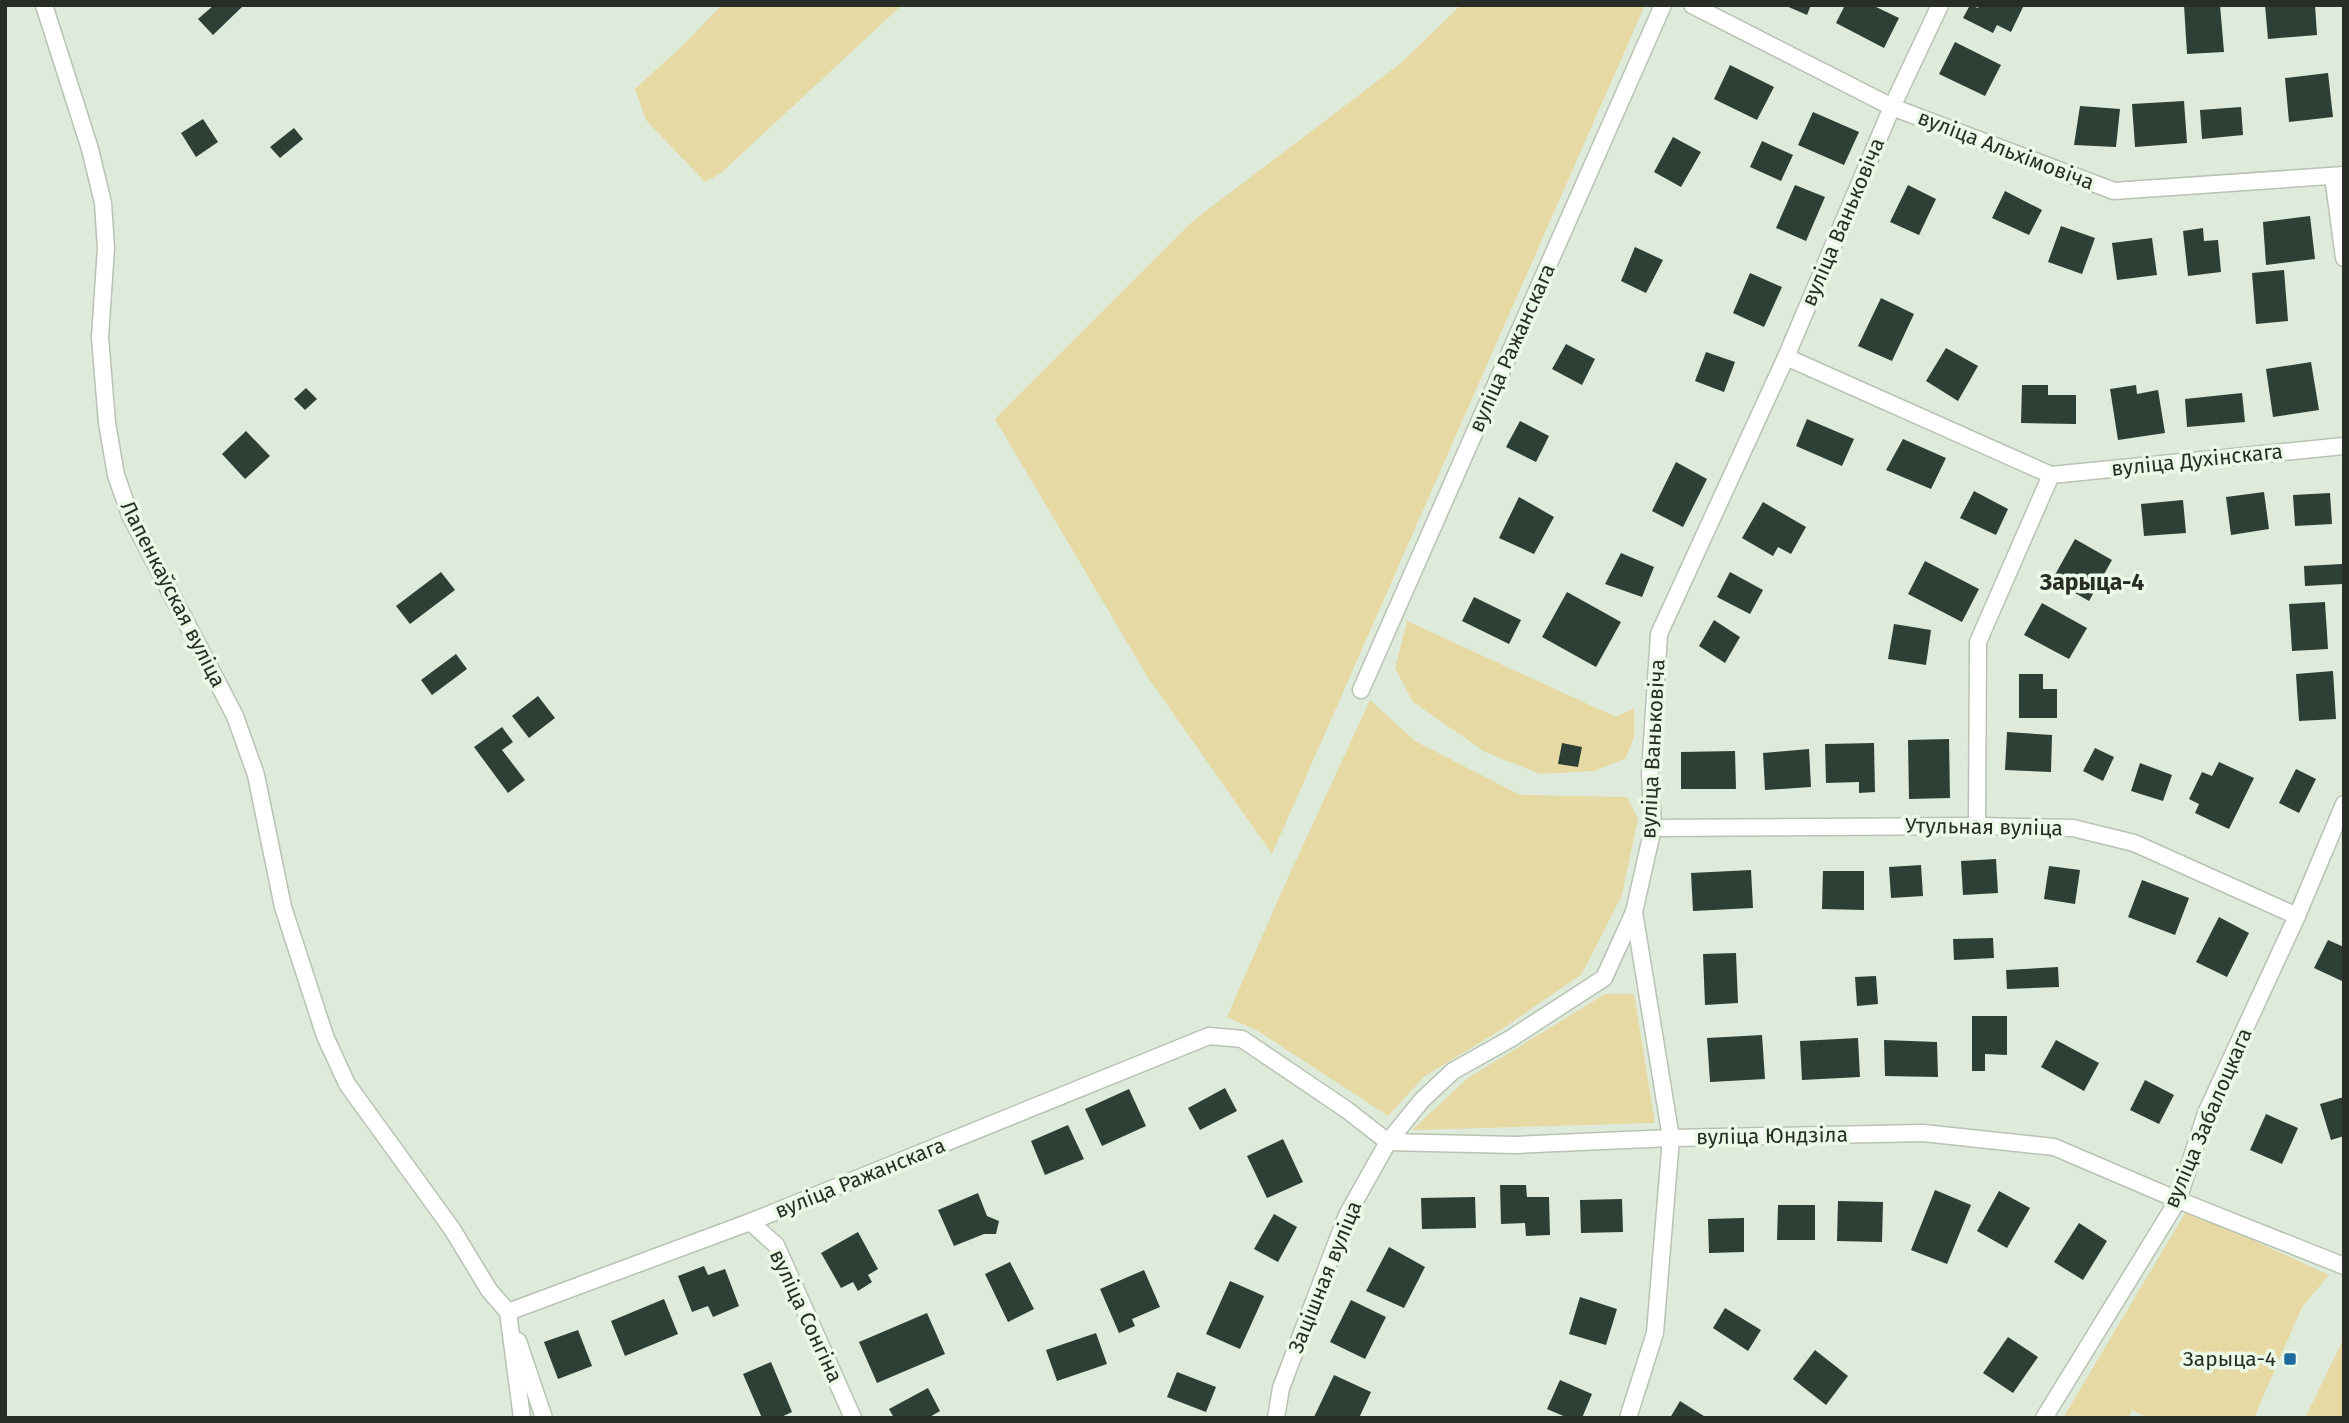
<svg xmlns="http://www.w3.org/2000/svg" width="2349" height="1423" viewBox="0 0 2349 1423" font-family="'Fira Sans',sans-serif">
  <rect width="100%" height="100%" fill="#deebda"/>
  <g fill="#e6d9a4">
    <polygon points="722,5 902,5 721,173 705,182 646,120 635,89 680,48"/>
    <polygon points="1461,5 1645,5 1272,854 1147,676 995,419 1193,221 1401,63"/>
    <polygon points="1407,621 1616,717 1634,708 1634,737 1626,758 1594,771 1540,774 1485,752 1413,702 1395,668"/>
    <polygon points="1370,700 1415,741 1520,795 1627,797 1638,818 1622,895 1582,974 1499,1031 1425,1076 1388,1116 1258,1031 1227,1017 1281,893"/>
    <polygon points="1605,994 1634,994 1655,1123 1412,1130 1468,1078"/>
    <polygon points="2187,1210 2329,1275 2302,1307 2254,1418 2149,1418 2132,1410 2128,1418 2063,1418"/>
    <polygon points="2344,1338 2344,1418 2305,1418"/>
  </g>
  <g fill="#2e3f35">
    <polygon points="214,5 244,5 213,35 198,19"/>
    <polygon points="1784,5 1811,5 1807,15"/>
    <polygon points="1845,5 1872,5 1899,18 1884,48 1836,23"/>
    <polygon points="1970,5 1978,8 1979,5 2024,5 2011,32 1997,25 1993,33 1963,18"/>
    <polygon points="2184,5 2220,5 2224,52 2187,54"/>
    <polygon points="2265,5 2315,5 2317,35 2268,39"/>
    <polygon points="1955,42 2001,65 1985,96 1939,74"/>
    <polygon points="1730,65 1774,87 1757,120 1714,99"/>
    <polygon points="2328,73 2333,117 2289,122 2285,78"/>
    <polygon points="2184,101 2187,143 2135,147 2132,104"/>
    <polygon points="2080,106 2120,109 2116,147 2074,145"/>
    <polygon points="2241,107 2243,135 2202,139 2200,110"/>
    <polygon points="1813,112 1859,132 1844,165 1798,145"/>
    <polygon points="203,119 218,142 196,157 181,133"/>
    <polygon points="294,128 303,139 280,158 270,147"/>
    <polygon points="1673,137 1701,152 1681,187 1654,172"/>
    <polygon points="1762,141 1793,155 1781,181 1750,167"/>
    <polygon points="1795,185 1825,197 1806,241 1776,228"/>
    <polygon points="1908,185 1936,199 1919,235 1890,222"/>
    <polygon points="2005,191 2042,210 2029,235 1992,218"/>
    <polygon points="2310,216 2315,259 2266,265 2263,222"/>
    <polygon points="2061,226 2095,238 2082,274 2048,262"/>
    <polygon points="2203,228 2204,241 2218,240 2221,272 2188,276 2183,231"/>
    <polygon points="2152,238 2157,275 2117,280 2112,243"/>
    <polygon points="1635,247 1663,260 1646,293 1621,281"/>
    <polygon points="2284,270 2288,321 2256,324 2252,273"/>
    <polygon points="1750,273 1782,287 1764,327 1733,313"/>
    <polygon points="1881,298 1914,314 1892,361 1858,346"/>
    <polygon points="1566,344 1595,359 1582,385 1552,369"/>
    <polygon points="1946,348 1978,366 1958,401 1926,381"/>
    <polygon points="1706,352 1735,362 1724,392 1695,381"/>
    <polygon points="2311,362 2319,410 2273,417 2266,369"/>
    <polygon points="2022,385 2048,385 2048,395 2076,395 2076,424 2021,423"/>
    <polygon points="2136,385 2137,394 2158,390 2165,433 2118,440 2110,389"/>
    <polygon points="306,388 317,399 305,410 294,399"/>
    <polygon points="2242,393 2245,422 2187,427 2185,399"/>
    <polygon points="1807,419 1854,439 1842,466 1796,446"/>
    <polygon points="1520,421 1549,436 1536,462 1506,447"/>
    <polygon points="246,431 270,456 245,479 222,454"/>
    <polygon points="1903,439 1946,458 1931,489 1886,470"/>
    <polygon points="1676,462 1707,479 1683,527 1652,511"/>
    <polygon points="1974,491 2008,509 1996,535 1960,518"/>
    <polygon points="2264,492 2269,529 2231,535 2226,497"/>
    <polygon points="2330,493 2332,524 2295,526 2293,495"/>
    <polygon points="1519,497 1554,517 1534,554 1499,538"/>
    <polygon points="2183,500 2186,533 2144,536 2141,504"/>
    <polygon points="1763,502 1806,527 1791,554 1778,547 1773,556 1742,538"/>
    <polygon points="2075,539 2112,560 2089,601 2052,580"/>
    <polygon points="1621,553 1654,567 1642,597 1605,584"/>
    <polygon points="1925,561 1979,589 1962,622 1908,594"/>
    <polygon points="2342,564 2343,584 2305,586 2304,566"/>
    <polygon points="441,572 455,590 410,624 396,606"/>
    <polygon points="1730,572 1763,590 1750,614 1717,597"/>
    <polygon points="1567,592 1621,622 1596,667 1542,637"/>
    <polygon points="1474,597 1521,620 1509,644 1462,621"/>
    <polygon points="2325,602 2328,649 2292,651 2289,604"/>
    <polygon points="2042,603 2087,628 2069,659 2024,635"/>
    <polygon points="1714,620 1740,637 1725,663 1699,646"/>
    <polygon points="1894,624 1931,630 1926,665 1888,659"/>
    <polygon points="456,654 467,669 432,695 421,680"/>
    <polygon points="2333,671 2336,719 2299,721 2296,674"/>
    <polygon points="2019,674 2043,674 2043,689 2057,689 2057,718 2019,718"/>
    <polygon points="538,696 555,718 529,738 512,716"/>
    <polygon points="502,727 513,742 502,750 525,780 508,793 474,747"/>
    <polygon points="2007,732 2052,735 2051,772 2005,770"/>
    <polygon points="1949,739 1950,798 1909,799 1908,740"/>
    <polygon points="1562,743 1582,747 1578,767 1558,764"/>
    <polygon points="1874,743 1875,792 1859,793 1859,782 1826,783 1825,744"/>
    <polygon points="2095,748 2114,757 2103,781 2083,771"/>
    <polygon points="1809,749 1811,787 1765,790 1763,753"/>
    <polygon points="1735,751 1736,789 1681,789 1681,752"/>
    <polygon points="2219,762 2254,778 2229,829 2195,813 2199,804 2189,799 2202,772 2212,776"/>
    <polygon points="2140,763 2172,775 2163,801 2131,791"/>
    <polygon points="2296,769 2316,779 2299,813 2279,803"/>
    <polygon points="1996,859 1998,893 1963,895 1961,861"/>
    <polygon points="1921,865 1923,896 1891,898 1889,867"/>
    <polygon points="2049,866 2080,870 2075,904 2044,899"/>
    <polygon points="1751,870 1753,908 1693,911 1691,873"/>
    <polygon points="1823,871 1864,871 1864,910 1822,909"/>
    <polygon points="2142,880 2189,898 2175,935 2128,917"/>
    <polygon points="2219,917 2249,933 2227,977 2196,962"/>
    <polygon points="1993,938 1994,958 1954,960 1953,939"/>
    <polygon points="2328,940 2344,947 2344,982 2314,968"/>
    <polygon points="1736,953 1738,1003 1705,1005 1703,954"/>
    <polygon points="2058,967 2059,987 2007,989 2006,970"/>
    <polygon points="1876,976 1878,1004 1857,1006 1855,977"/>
    <polygon points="1972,1016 2007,1016 2007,1055 1985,1054 1985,1071 1972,1071"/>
    <polygon points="1762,1035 1765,1079 1710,1082 1707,1038"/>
    <polygon points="1858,1038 1860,1077 1802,1080 1800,1041"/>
    <polygon points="1884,1040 1937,1042 1938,1077 1885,1076"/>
    <polygon points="2056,1040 2099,1063 2084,1091 2041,1067"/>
    <polygon points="2145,1080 2174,1095 2159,1124 2130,1110"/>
    <polygon points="1225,1088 1237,1111 1200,1130 1188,1108"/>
    <polygon points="1129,1089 1146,1126 1102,1146 1085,1109"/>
    <polygon points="2344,1097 2344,1136 2331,1140 2320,1104"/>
    <polygon points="2266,1114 2298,1128 2282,1164 2250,1150"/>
    <polygon points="1068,1125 1084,1159 1045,1175 1031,1141"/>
    <polygon points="1283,1139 1303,1182 1267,1198 1247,1156"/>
    <polygon points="1500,1185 1526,1185 1527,1197 1549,1197 1550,1235 1526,1236 1525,1223 1501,1224"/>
    <polygon points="1935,1190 1971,1205 1947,1264 1911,1250"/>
    <polygon points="1999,1191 2030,1208 2007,1248 1977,1231"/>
    <polygon points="978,1193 987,1216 999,1221 996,1234 984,1234 954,1246 938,1210"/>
    <polygon points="1475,1197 1476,1228 1422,1229 1421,1198"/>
    <polygon points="1622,1199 1623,1232 1581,1233 1580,1200"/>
    <polygon points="1838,1201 1883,1202 1882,1242 1837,1241"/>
    <polygon points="1778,1205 1815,1205 1815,1240 1777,1240"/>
    <polygon points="1274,1214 1297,1227 1278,1262 1254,1249"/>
    <polygon points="1744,1218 1744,1252 1709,1253 1708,1219"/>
    <polygon points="2079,1223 2107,1241 2083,1280 2054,1262"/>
    <polygon points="858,1232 878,1269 868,1275 872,1282 858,1291 853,1282 841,1288 821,1253"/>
    <polygon points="1389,1247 1425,1267 1404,1308 1366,1291"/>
    <polygon points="1010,1262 1034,1309 1008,1322 985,1274"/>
    <polygon points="704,1266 708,1275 725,1269 739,1306 713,1317 708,1306 692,1312 678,1276"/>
    <polygon points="1144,1270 1160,1307 1132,1319 1135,1326 1119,1333 1100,1289"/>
    <polygon points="1230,1281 1264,1296 1240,1349 1206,1334"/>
    <polygon points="1580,1297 1617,1309 1606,1345 1569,1334"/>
    <polygon points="664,1299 678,1334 625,1356 611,1321"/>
    <polygon points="1351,1300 1386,1317 1365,1359 1330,1342"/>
    <polygon points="1725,1308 1761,1330 1748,1351 1713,1328"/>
    <polygon points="927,1313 945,1354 877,1383 859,1342"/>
    <polygon points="578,1330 592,1366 558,1379 544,1342"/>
    <polygon points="1096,1333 1107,1364 1057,1381 1046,1350"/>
    <polygon points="2008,1337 2038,1357 2013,1393 1983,1373"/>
    <polygon points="1815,1350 1848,1376 1826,1405 1793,1379"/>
    <polygon points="771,1362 792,1412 779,1418 762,1418 743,1374"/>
    <polygon points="1177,1372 1216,1387 1206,1412 1167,1397"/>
    <polygon points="1334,1375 1371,1392 1359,1418 1314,1417"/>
    <polygon points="1560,1380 1592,1394 1582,1418 1568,1418 1547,1409"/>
    <polygon points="928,1388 940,1411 928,1418 894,1418 889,1409"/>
    <polygon points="1680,1401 1707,1418 1670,1418"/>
  </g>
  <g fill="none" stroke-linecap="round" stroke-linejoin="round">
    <g stroke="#b7c3b3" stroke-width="19">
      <g id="street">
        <polyline points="44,5 90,149 103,203 106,248 100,337 107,423 116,475 130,515 235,716 256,775 283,907 325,1036 347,1084 452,1229 489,1290 508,1312 522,1418"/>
        <polyline points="1692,5 1892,107 2114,191 2344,175"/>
        <polyline points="2333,176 2344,258"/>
        <polyline points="1786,357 2051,475 2344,446"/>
        <polyline points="1361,690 1663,5"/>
        <polyline points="1977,826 1978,642 2051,475"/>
        <polyline points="1653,828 1977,826 2073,828 2134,843 2297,916"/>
        <polyline points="750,1222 776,1245 853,1418"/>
        <polyline points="508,1312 750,1222 1209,1036 1242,1039 1347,1110 1388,1142 1515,1145 1671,1138 1923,1133 2054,1147 2178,1200 2344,1266"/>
        <polyline points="518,1341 544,1418"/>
        <polyline points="1276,1418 1281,1388 1347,1215 1388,1142 1422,1100 1453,1071 1510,1039 1604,978 1634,912"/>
        <polyline points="1628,1418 1655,1333 1671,1138 1634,912 1653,828 1650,773 1659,634 1786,357 1892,107 1940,5"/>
        <polyline points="2044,1418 2178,1200 2206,1113 2297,916 2344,804"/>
      </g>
    </g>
    <use href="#street" stroke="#fff" stroke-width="16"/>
  </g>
  <rect fill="#1f6a9d" stroke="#ebf9e7" stroke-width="2.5" x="2283" y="1352" width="14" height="14" rx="3.5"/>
  <g text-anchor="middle" stroke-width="7" stroke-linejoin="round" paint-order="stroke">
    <g font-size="21" fill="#282d26" stroke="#ebf9e7">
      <text transform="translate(2006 150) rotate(21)" y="7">вуліца Альхімовіча</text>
      <text transform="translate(1843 222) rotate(-67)" y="7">вуліца Ваньковіча</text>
      <text transform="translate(1512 348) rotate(-66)" y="7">вуліца Ражанскага</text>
      <text transform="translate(2197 460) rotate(-6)" y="7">вуліца Духінскага</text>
      <text transform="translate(173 594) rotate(63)" y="7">Лапенкаўская вуліца</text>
      <text transform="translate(1653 749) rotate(-87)" y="7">вуліца Ваньковіча</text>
      <text transform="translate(1984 827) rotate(1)" y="7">Утульная вуліца</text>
      <text transform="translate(2208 1118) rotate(-67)" y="7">вуліца Забалоцкага</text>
      <text transform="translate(1772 1136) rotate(-1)" y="7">вуліца Юндзіла</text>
      <text transform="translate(860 1178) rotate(-22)" y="7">вуліца Ражанскага</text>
      <text transform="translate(1325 1277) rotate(-68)" y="7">Зацішная вуліца</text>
      <text transform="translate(806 1316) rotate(65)" y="7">вуліца Сонгіна</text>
    </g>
    <g font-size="21" fill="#282d26" stroke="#ebf9e7" text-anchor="end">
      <text x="2276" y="1366">Зарыца-4</text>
    </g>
    <g font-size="23" font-weight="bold" fill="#282d26" stroke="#ebf9e7">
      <text x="2092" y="590">Зарыца-4</text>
    </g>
  </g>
  <rect width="2349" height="1423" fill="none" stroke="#282d26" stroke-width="14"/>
</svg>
